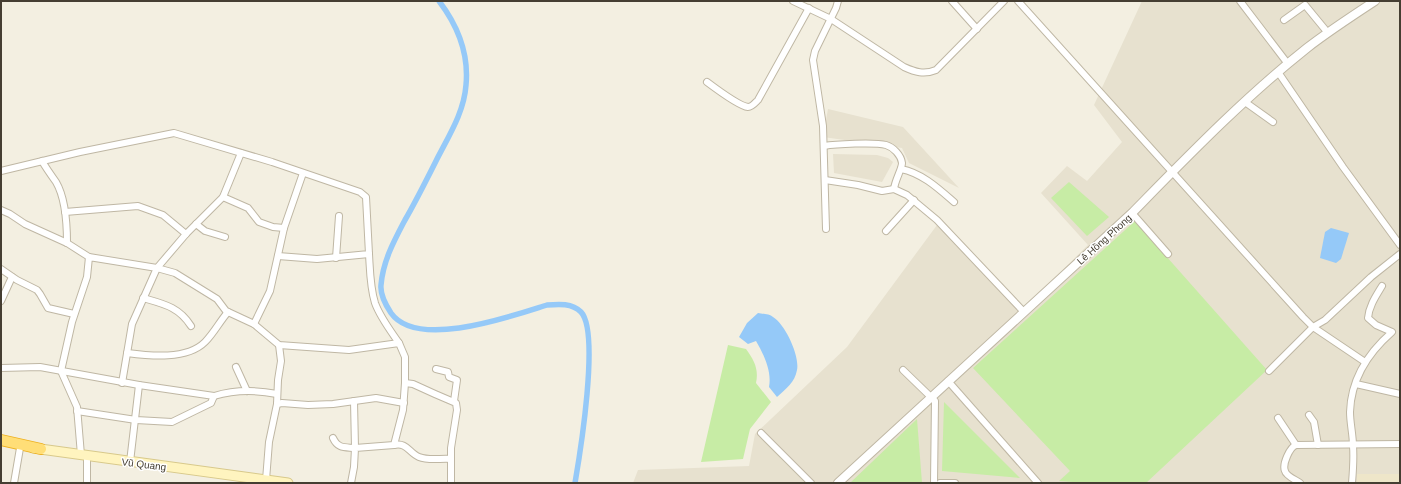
<svg xmlns="http://www.w3.org/2000/svg" width="1401" height="484" viewBox="0 0 1401 484" font-family="Arial,sans-serif">
  <rect width="100%" height="100%" fill="#f3efe1"/>
  <g fill="#e7e1cf">
    <polygon points="1142,1 1400,1 1400,483 633,483 638,470 749,466 755,434 847,347 940,221 1024,308 1088,245 1041,193 1067,166 1087,181 1122,142 1094,105"/>
    <polygon points="828,109 903,127 959,188 909,163 902,148 823,137"/>
    <polygon points="833,154 877,155 888,158 893,162 882,182 834,173"/>
  </g>
  <rect fill="#eee6c9" x="1357" y="474" width="43" height="9"/>
  <g fill="#c7eca5">
    <polygon points="1069,182 1109,217 1087,236 1051,198"/>
    <polygon points="1135,221 1267,370 1146,483 1086,483 1059,481 1070,471 973,368"/>
    <path d="M 728,345 L 746,349 C 754,360 759,369 756,383 L 771,402 L 750,429 L 743,459 L 701,462 Z"/>
    <polygon points="944,402 1020,478 942,471"/>
    <polygon points="917,419 922,483 850,483"/>
  </g>
  <g fill="#95c9f8">
    <polygon points="1331,228 1349,233 1341,259 1336,263 1320,258 1325,232"/>
    <path d="M 758,313 C 763,314 770,314 773,317 C 785,324 800,356 797,370 C 795,382 786,389 777,397 L 769,387 C 772,371 764,355 756,341 L 748,344 L 739,337 L 747,323 Z"/>
  </g>
  <g fill="none" stroke-linecap="round" stroke-linejoin="round">
    <path stroke="#95c9f8" stroke-width="5.5" d="M 439,1 C 458,26 469,54 466,85 C 464,113 448,137 436,161 C 426,181 416,201 405,220 C 394,241 383,261 381,285 C 380,295 385,304 391,313 C 417,350 512,316 547,305 C 559,304 572,303 581,312 C 600,332 580,454 575,483"/>
    <g stroke="#bfb7a4" stroke-width="8">
      <g id="minor">
        <path d="M 793,1 L 831,19 L 904,67 C 915,72 924,75 936,70 L 1004,1"/>
        <polyline points="952,1 977,29"/>
        <polyline points="1018,1 1303,317 1313,327 1365,362"/>
        <polyline points="1240,1 1288,64"/>
        <polyline points="1284,20 1305,5 1328,33"/>
        <polyline points="1278,72 1343,167 1400,245"/>
        <path d="M 707,82 C 715,88 739,106 748,107 C 752,107 755,103 758,100 L 809,8"/>
        <polyline points="1245,102 1273,122"/>
        <path d="M 824,146 C 835,144 875,142 886,145 C 893,147 901,155 902,163 C 902,169 895,180 894,189"/>
        <path d="M 42,161 C 46,168 51,175 56,182 C 66,199 67,224 67,243"/>
        <path d="M 901,169 C 922,173 939,189 954,202"/>
        <polyline points="1,171 80,152 174,133 272,162 360,192 366,197 369,254 317,259 278,256"/>
        <polyline points="825,180 858,185 882,191 894,189 907,195 937,220 1024,312"/>
        <polyline points="223,197 248,208 259,222 273,227 284,228"/>
        <polyline points="1,210 10,214 25,224 67,243 89,257"/>
        <polyline points="65,212 138,206 163,215 186,234"/>
        <polyline points="1132,213 1168,254"/>
        <polyline points="196,224 205,231 225,237"/>
        <polyline points="826,229 823,126 813,60 815,51 836,8 838,1"/>
        <polyline points="886,231 914,200"/>
        <path d="M 369,254 C 370,270 370,287 375,303 C 380,317 390,330 399,343"/>
        <polyline points="336,258 339,216"/>
        <polyline points="1,269 17,280 37,290 40,294 48,308 74,314"/>
        <path d="M 143,298 C 164,304 179,307 191,326"/>
        <polyline points="1,301 12,277"/>
        <polyline points="254,324 270,291 284,228 303,173"/>
        <path d="M 127,353 C 150,356 187,360 205,342 C 214,333 220,321 228,312"/>
        <polyline points="236,367 247,391"/>
        <polyline points="1,368 40,367 139,385 214,396 211,403 172,422 136,420 77,411"/>
        <polyline points="436,369 448,372 449,377 457,380 454,401"/>
        <polyline points="903,370 935,401 934,483"/>
        <polyline points="1269,371 1313,327 1325,320 1371,277 1400,254"/>
        <polyline points="948,381 1038,483"/>
        <polyline points="122,383 132,324 157,268 186,234 223,197 241,153"/>
        <polyline points="405,383 413,384 435,394 456,403 457,410 451,448 451,483"/>
        <polyline points="1356,384 1400,394"/>
        <path d="M 214,396 C 234,390 257,390 277,394"/>
        <polyline points="277,404 282,403 308,405 333,404 376,398 404,403"/>
        <polyline points="1309,415 1314,422 1318,445"/>
        <polyline points="1278,418 1296,445"/>
        <polyline points="761,433 811,483"/>
        <path d="M 333,438 C 338,449 345,447 355,448 L 354,401"/>
        <path d="M 394,445 C 407,442 409,453 419,457 C 429,461 441,458 451,459"/>
        <polyline points="81,455 77,407 61,371 72,322 87,277 89,257 157,268 175,273 217,299 226,311 254,324 279,345 349,350 399,343 405,357 405,383 403,410 394,445 355,448 354,467 351,483"/>
        <polyline points="87,456 87,483"/>
        <polyline points="130,462 139,385"/>
        <polyline points="266,480 269,442 277,404 278,380 281,361 279,345"/>
        <polyline points="14,483 20,448"/>
        <polyline points="940,483 955,483"/>
        <path d="M 1300,483 C 1296,480 1286,476 1285,471 C 1282,464 1290,447 1296,445 L 1400,444"/>
        <path d="M 1352,483 C 1353,471 1354,458 1353,446 C 1353,435 1350,423 1350,412 C 1351,379 1368,353 1392,332 L 1376,325 L 1368,318 C 1369,306 1376,296 1382,286"/>
      </g>
    </g>
    <g stroke="#bfb7a4" stroke-width="10">
      <path id="tertiary" d="M 838,483 L 1132,213 C 1188,156 1244,98 1307,48 C 1329,31 1352,16 1375,1"/>
    </g>
    <g stroke="#d8c98b" stroke-width="11">
      <polyline id="secondary" points="33,448 288,483"/>
    </g>
    <g stroke="#eeb120" stroke-width="12">
      <polyline id="trunk" points="1,440 41,449"/>
    </g>
    <use href="#minor" stroke="#fff" stroke-width="6"/>
    <use href="#tertiary" stroke="#fff" stroke-width="8"/>
    <use href="#secondary" stroke="#fff4bf" stroke-width="9"/>
    <use href="#trunk" stroke="#ffde77" stroke-width="10"/>
  </g>
  <g text-anchor="middle" stroke-width="3" stroke-linejoin="round" paint-order="stroke">
    <g font-size="10" fill="#453e32" stroke="#fff">
      <text transform="translate(1104 239) rotate(-42)" y="4">Lê Hồng Phong</text>
      <text transform="translate(144 464) rotate(7)" y="4">Vũ Quang</text>
    </g>
  </g>
  <rect width="1401" height="484" fill="none" stroke="#453e32" stroke-width="4"/>
</svg>
